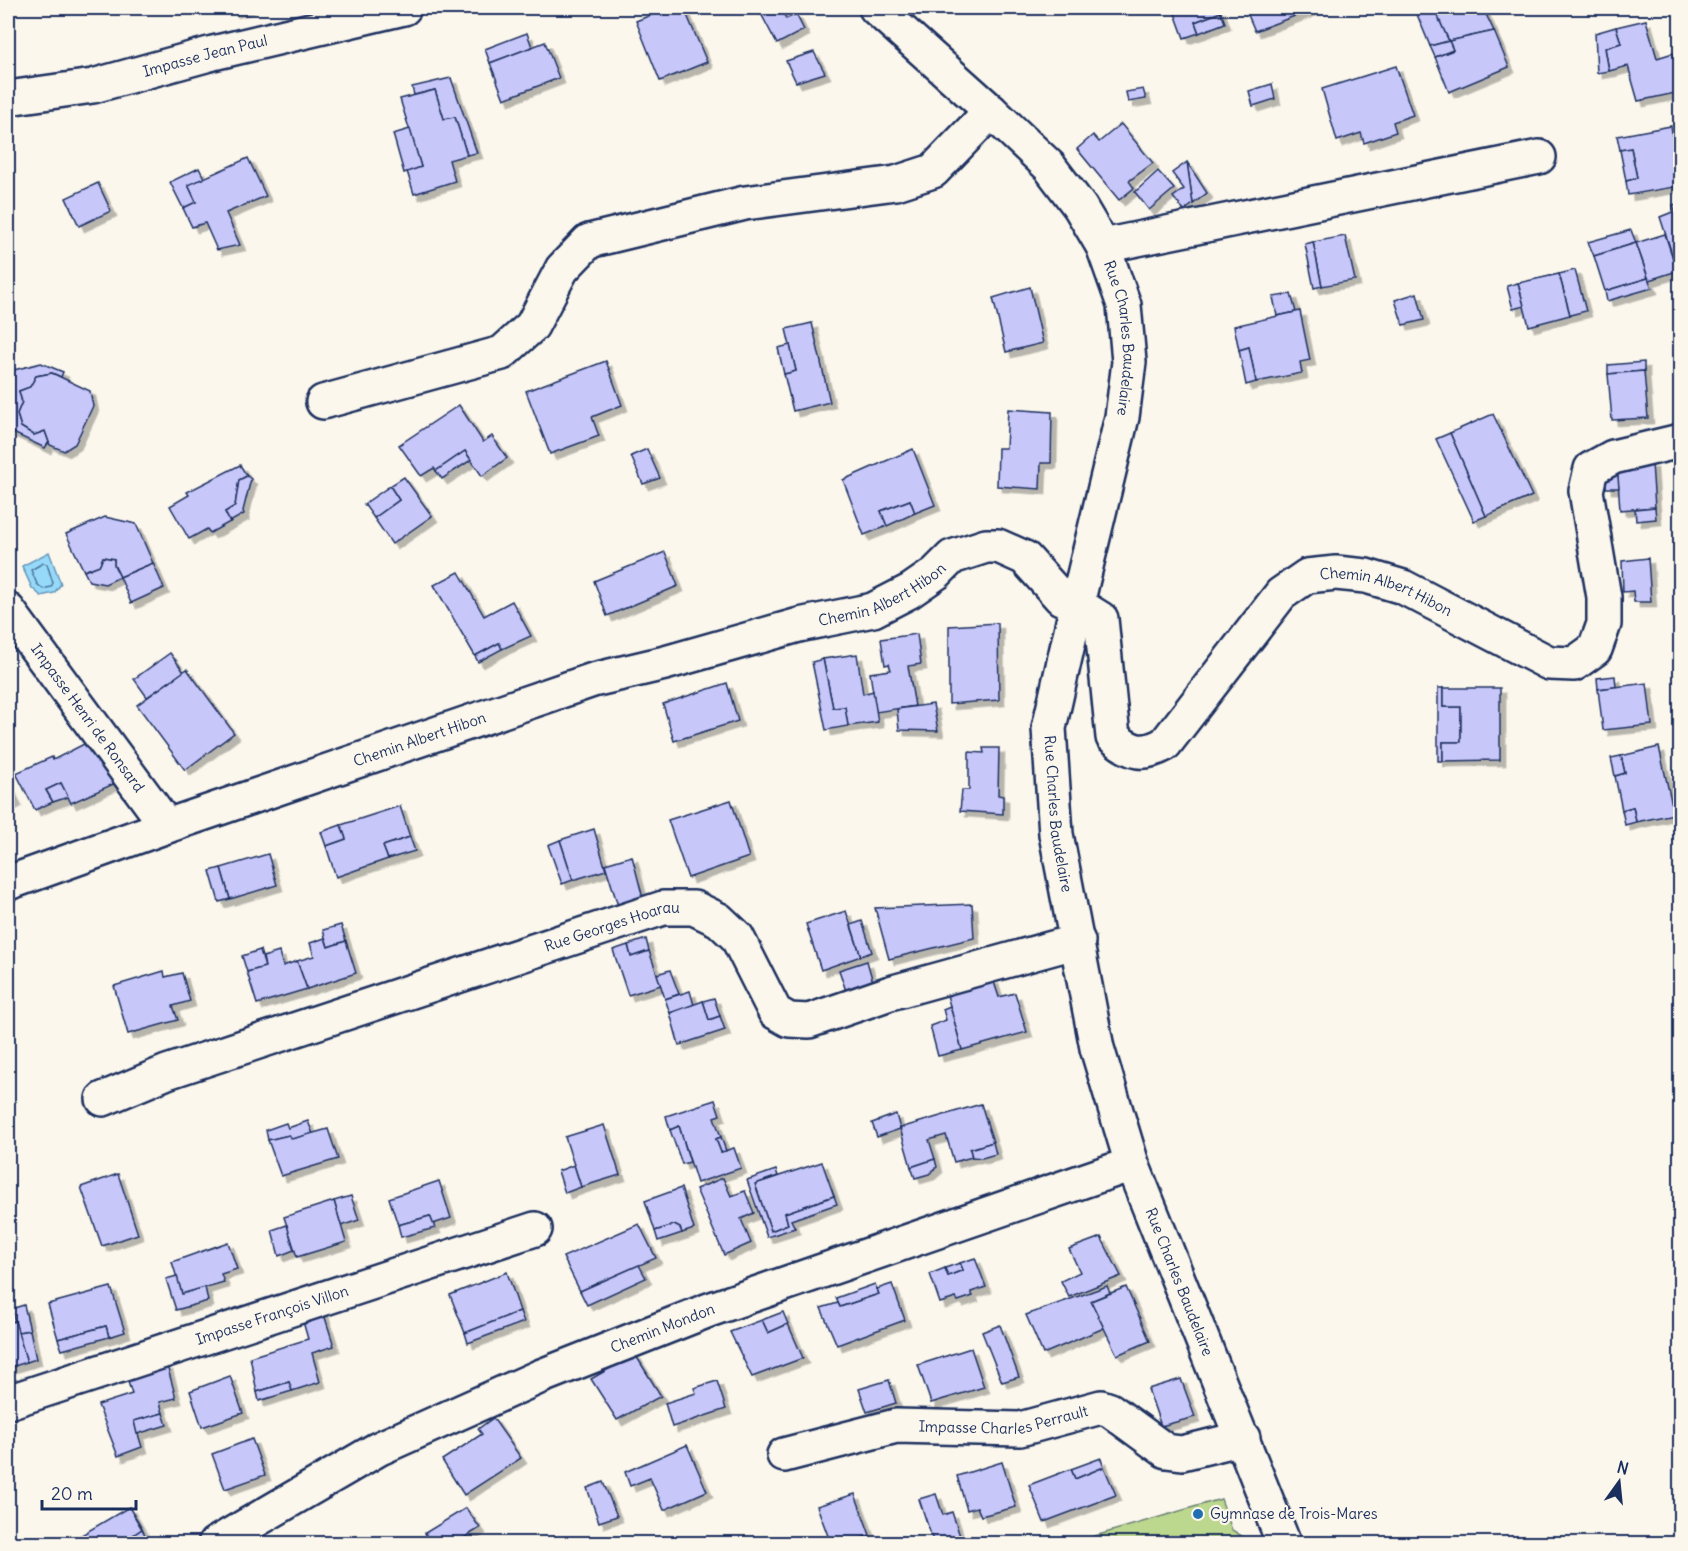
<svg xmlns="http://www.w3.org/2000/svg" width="1688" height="1551" viewBox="0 0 1688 1551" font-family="Delius,sans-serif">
  <defs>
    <filter id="shadow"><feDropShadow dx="5.5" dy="5.5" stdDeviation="0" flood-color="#0004"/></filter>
  </defs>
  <rect width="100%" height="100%" fill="#fbf7ec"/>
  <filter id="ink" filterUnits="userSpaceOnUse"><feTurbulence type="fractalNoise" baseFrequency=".0167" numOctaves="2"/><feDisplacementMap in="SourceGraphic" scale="12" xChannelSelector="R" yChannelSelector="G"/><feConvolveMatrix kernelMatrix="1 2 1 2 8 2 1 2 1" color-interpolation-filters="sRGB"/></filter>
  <g filter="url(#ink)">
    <polygon fill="#bcd78e" stroke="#6c8376" stroke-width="1.5" points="1221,1499 1232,1530 1253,1543 1071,1543"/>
    <polygon fill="#96d9f8" stroke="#6595ba" stroke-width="1.5" points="49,552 61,584 54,593 41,596 32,588 22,566"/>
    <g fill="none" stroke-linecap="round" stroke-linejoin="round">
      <polygon stroke="#4c739c" stroke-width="1.5" points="43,563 47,564 53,583 51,587 43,589 37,584 31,570"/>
    </g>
    <g fill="#c8c7fa" stroke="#1b2f5e" stroke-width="1.5" filter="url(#shadow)">
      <polygon points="231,8 249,8 233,12"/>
      <polygon points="668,8 684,8 707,62 660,81 636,21"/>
      <polygon points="758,8 781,8 786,19 796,14 804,30 777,44"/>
      <polygon points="1173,8 1220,8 1221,12 1195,22 1199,33 1184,38"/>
      <polygon points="1245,8 1316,8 1255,31"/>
      <polygon points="1427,8 1434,8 1449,41 1430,46 1416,12"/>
      <polygon points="1434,8 1483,8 1494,31 1449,41"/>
      <polygon points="1221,12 1225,23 1199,33 1195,22"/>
      <polygon points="1646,20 1657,58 1673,53 1680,83 1680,92 1638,101 1628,66 1609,71 1605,48 1621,43 1616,27"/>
      <polygon points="1616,27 1621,43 1605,48 1609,71 1597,73 1595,33"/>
      <polygon points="1494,31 1509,67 1449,92 1435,57 1453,50 1449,41"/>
      <polygon points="527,33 532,47 490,63 485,49"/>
      <polygon points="1449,41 1453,50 1435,57 1430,46"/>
      <polygon points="545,42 559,78 504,99 490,63"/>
      <polygon points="814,52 825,73 796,82 786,61"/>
      <polygon points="1396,66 1413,115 1393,122 1396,132 1364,143 1361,133 1337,141 1322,89"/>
      <polygon points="451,78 477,153 467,155 455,117 444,119 435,90 414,95 412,87"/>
      <polygon points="1272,84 1275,99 1253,106 1249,91"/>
      <polygon points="1143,89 1146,99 1128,102 1126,92"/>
      <polygon points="435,90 444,119 455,117 467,155 449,160 455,181 414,194 407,171 421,167 400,99"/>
      <polygon points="1121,124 1153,163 1129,181 1134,188 1119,200 1077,149 1093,135 1099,142"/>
      <polygon points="1671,126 1680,186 1628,195 1626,181 1637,178 1631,148 1620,150 1617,136"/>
      <polygon points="410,129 421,167 404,173 393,134"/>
      <polygon points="1631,148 1637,178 1626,181 1620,150"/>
      <polygon points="248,158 266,196 226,213 240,245 217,250 205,223 192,227 183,208 196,202 188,185"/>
      <polygon points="1187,162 1207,193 1193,204"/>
      <polygon points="1187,162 1193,204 1184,211 1173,197 1184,189 1172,173"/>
      <polygon points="199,168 204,178 188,185 196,202 183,208 170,182"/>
      <polygon points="1158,171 1174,189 1149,210 1135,192"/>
      <polygon points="98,183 111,211 79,226 66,198"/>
      <polygon points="1680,203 1680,262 1675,263 1660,217 1675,211 1673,205"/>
      <polygon points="1631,230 1636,243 1594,256 1588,242"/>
      <polygon points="1665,234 1677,271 1649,280 1636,243"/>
      <polygon points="1345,236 1355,280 1322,286 1313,242"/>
      <polygon points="1313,242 1322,286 1314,288 1305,244"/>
      <polygon points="1636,243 1648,278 1605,291 1594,256"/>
      <polygon points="1680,262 1680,270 1677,271 1675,263"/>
      <polygon points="1575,270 1586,311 1570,315 1559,274"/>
      <polygon points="1559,274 1570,315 1529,326 1518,283"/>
      <polygon points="1648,278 1652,288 1607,301 1605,291"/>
      <polygon points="1518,283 1524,306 1513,309 1507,286"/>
      <polygon points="1030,287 1043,343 1006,352 993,298"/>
      <polygon points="1417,293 1424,320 1403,325 1395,300"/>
      <polygon points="1291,294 1296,312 1277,316 1273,297"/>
      <polygon points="1300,311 1310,360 1300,362 1302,373 1256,382 1249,347 1239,350 1234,326"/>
      <polygon points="812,323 830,402 793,411 784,374 796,371 786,329"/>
      <polygon points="790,345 796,371 784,374 778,348"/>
      <polygon points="1249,347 1256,382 1246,385 1239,350"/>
      <polygon points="606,361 622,405 592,417 599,436 550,454 526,391"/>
      <polygon points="1644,362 1644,371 1608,374 1608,365"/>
      <polygon points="41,363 63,372 61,377 52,373 36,376 30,387 19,391 22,402 17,414 21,427 34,435 45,431 49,442 45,448 11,432 8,422 8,376 10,371"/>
      <polygon points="1644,371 1648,418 1612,420 1608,374"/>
      <polygon points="52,373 90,391 93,406 75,444 64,451 50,445 45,431 34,435 21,427 17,414 22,402 19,391 30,387 36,376"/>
      <polygon points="459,405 483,442 492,436 507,458 482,476 465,451 436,471 434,468 421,476 399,445"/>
      <polygon points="1008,409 1052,412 1051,463 1041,463 1040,489 997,486 998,448 1006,448"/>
      <polygon points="1493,414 1532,496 1486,516 1450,433"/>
      <polygon points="1450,433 1486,516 1474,521 1436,439"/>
      <polygon points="647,449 660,478 643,484 631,456"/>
      <polygon points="913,449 935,505 915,513 910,500 881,511 887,526 864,535 843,480"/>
      <polygon points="465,451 471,460 442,479 436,471"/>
      <polygon points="1652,463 1655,507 1620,510 1617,466"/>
      <polygon points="240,465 247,476 239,480 235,506 225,512 230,522 210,533 207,529 189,539 170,506 189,495 187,492"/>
      <polygon points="1617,466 1619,488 1606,488 1605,467"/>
      <polygon points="247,476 251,479 243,511 244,514 230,522 225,512 235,506 239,480"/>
      <polygon points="404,477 432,516 392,544 374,518 399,500 390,486"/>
      <polygon points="390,486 399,500 374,518 364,504"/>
      <polygon points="910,500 915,513 887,526 881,511"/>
      <polygon points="1655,507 1656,519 1636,521 1635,509"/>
      <polygon points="105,517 136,524 153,563 120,577 114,565 114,559 103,557 100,565 84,571 66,534"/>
      <polygon points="665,552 678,586 607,616 594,581"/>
      <polygon points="103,557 114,559 114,565 120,577 105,584 89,581 84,571 100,565"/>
      <polygon points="1648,558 1651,602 1634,602 1633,591 1623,592 1622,561"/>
      <polygon points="153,563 164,588 131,603 120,577"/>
      <polygon points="459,572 484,616 512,601 531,636 502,649 499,643 475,656 434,585"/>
      <polygon points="998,623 999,700 949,704 949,626"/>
      <polygon points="917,634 921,664 908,666 915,706 876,712 870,673 891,670 889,664 885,665 881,639"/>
      <polygon points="499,643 502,649 478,662 475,656"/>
      <polygon points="170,653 184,672 147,697 134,679"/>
      <polygon points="857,654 863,694 873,691 878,722 848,726 845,707 833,708 823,659"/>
      <polygon points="823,659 833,708 845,707 848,726 826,730 812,662"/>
      <polygon points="187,669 234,733 185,770 137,705"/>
      <polygon points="1615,676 1616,687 1598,689 1597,678"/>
      <polygon points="727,683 738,721 674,741 663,704"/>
      <polygon points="1647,683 1652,725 1603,730 1598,689"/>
      <polygon points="1438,688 1443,688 1443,707 1461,707 1461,742 1443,742 1443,761 1438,761"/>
      <polygon points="1443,688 1500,688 1500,760 1443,761 1443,742 1461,742 1461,707 1443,707"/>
      <polygon points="933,704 938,731 899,730 897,709"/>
      <polygon points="88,742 116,783 71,803 61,783 46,790 53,802 35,810 16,773 52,757 53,760"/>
      <polygon points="1659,747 1674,814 1636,822 1633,807 1622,810 1615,776 1625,773 1621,756"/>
      <polygon points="983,748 999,748 998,795 1003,796 1003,814 960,811 962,790 969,790 969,752 984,753"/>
      <polygon points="1621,756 1625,773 1615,776 1611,758"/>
      <polygon points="8,783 16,801 8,805"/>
      <polygon points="61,783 68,797 53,802 46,790"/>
      <polygon points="731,800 749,857 688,878 668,820"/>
      <polygon points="400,806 410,837 383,846 388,859 336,877 326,846 346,839 341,825"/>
      <polygon points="1633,807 1636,822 1625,825 1622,810"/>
      <polygon points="341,825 346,839 326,846 321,832"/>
      <polygon points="594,829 606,870 573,880 560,840"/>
      <polygon points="410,837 415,851 388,859 383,846"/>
      <polygon points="560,840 573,880 562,884 548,845"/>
      <polygon points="268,854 277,885 230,899 221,868"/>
      <polygon points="632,856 644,902 619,909 605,864"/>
      <polygon points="221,868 230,899 219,902 210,871"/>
      <polygon points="972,904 974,938 889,959 875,908"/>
      <polygon points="846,911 861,956 821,970 806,924"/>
      <polygon points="862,921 872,952 861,956 851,925"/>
      <polygon points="341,925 346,941 328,947 323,930"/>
      <polygon points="325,938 328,947 346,941 356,973 307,989 297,961 314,956 310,943"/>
      <polygon points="646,939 649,951 631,957 628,945"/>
      <polygon points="628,945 631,957 649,951 661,985 628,995 613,950"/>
      <polygon points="260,950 265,967 247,972 242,956"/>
      <polygon points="279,952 283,966 297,961 307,989 257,1004 247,972 265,967 263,957"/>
      <polygon points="867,961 873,982 846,991 839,970"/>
      <polygon points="670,970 679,994 665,999 657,974"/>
      <polygon points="164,971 165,977 182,973 190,1001 173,1006 178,1020 128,1034 114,986"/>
      <polygon points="993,979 999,997 1015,993 1027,1032 962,1050 944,984"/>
      <polygon points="690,991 694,1005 670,1013 665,999"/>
      <polygon points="714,998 720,1016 709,1020 703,1001"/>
      <polygon points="703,1001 709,1020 720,1016 725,1030 679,1045 670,1013"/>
      <polygon points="950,1006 962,1050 938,1056 930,1026 946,1020 943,1009"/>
      <polygon points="715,1100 720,1115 714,1117 721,1137 716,1139 721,1152 734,1148 741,1168 697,1183 679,1126 670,1130 666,1116"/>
      <polygon points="981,1104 993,1142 970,1149 972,1157 954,1162 946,1135 929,1140 935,1159 911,1167 900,1128"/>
      <polygon points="896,1114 900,1129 877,1137 872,1123"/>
      <polygon points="308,1121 313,1134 292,1139 289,1135 268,1140 266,1130 286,1123 288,1128"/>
      <polygon points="604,1125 620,1175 581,1187 565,1137"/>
      <polygon points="679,1126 690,1162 682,1164 670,1130"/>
      <polygon points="328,1129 338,1159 281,1176 268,1140 289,1135 292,1139"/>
      <polygon points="721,1137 726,1151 721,1152 716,1139"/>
      <polygon points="993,1142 996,1154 982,1158 972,1157 970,1149"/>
      <polygon points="935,1159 937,1167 929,1174 915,1178 911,1167"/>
      <polygon points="822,1162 834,1196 785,1213 788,1224 771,1231 755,1184"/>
      <polygon points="574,1165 581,1187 565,1193 558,1171"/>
      <polygon points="776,1170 778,1176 755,1184 771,1231 788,1224 785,1213 834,1196 837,1204 791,1220 795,1228 767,1237 747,1180"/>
      <polygon points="118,1174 138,1234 102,1246 81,1187"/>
      <polygon points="723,1178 731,1196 745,1191 754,1213 741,1219 751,1243 724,1255 696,1189"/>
      <polygon points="439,1181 451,1218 433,1224 430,1216 398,1225 389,1198"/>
      <polygon points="681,1188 694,1229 682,1233 680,1228 674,1225 655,1231 645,1201"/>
      <polygon points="351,1196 359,1220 341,1226 334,1201"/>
      <polygon points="334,1201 346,1242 297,1257 284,1217"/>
      <polygon points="430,1216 435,1228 401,1237 398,1225"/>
      <polygon points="639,1224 656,1258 580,1291 563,1257"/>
      <polygon points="287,1225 294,1250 279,1256 272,1230"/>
      <polygon points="674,1225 680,1228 682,1233 658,1241 655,1231"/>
      <polygon points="1101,1237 1121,1276 1069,1297 1061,1281 1080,1272 1069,1249"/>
      <polygon points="228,1242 237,1269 221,1274 224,1282 182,1294 172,1262"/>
      <polygon points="975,1258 986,1287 971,1292 973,1296 958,1301 956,1298 940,1303 930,1274 945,1268 948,1276 963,1270 960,1263"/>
      <polygon points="960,1263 963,1270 948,1276 945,1268"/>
      <polygon points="639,1265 646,1278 587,1305 580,1291"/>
      <polygon points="507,1272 520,1311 465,1333 450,1295"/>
      <polygon points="177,1276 182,1294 205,1287 208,1301 176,1310 166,1279"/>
      <polygon points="875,1284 879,1294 840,1307 836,1298"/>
      <polygon points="892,1284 905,1320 837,1345 821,1308 838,1303 840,1307 879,1294 877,1289"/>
      <polygon points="1107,1286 1110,1293 1091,1301 1104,1328 1043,1354 1026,1315"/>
      <polygon points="111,1287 125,1332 109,1337 106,1326 58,1339 48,1304"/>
      <polygon points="1126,1287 1150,1341 1117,1355 1091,1301"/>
      <polygon points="24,1305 30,1330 18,1332 11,1309"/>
      <polygon points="11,1309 15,1321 8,1323 8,1310"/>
      <polygon points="323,1311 334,1346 312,1353 320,1382 292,1391 289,1382 257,1392 250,1357 308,1339 302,1318"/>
      <polygon points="520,1311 524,1322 468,1343 465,1333"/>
      <polygon points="783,1312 788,1324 768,1333 762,1320"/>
      <polygon points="762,1320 768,1333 788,1324 803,1358 752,1377 730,1332"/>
      <polygon points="15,1321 27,1362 8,1368 8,1323"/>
      <polygon points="1000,1325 1019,1377 1002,1382 982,1332"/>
      <polygon points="106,1326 109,1337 62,1350 58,1339"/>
      <polygon points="30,1330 36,1359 27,1362 18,1332"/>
      <polygon points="971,1348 984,1387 931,1403 918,1365"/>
      <polygon points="635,1354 661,1396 617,1420 591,1379"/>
      <polygon points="167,1365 176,1398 160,1402 163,1413 134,1421 142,1447 118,1456 98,1405 132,1394 127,1379"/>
      <polygon points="230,1376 243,1413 202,1427 190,1391"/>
      <polygon points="1181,1379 1195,1417 1161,1426 1148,1389"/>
      <polygon points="889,1380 896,1403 867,1412 859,1389"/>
      <polygon points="717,1381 726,1409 672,1427 665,1403 696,1393 694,1388"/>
      <polygon points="289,1382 292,1391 259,1401 257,1392"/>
      <polygon points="163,1413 167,1425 137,1434 134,1421"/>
      <polygon points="493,1418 521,1458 464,1495 442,1460 482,1434 478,1429"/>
      <polygon points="252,1439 265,1475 225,1489 212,1454"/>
      <polygon points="687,1445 707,1491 664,1510 650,1478 630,1486 625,1472"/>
      <polygon points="1101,1458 1104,1467 1075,1479 1071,1469"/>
      <polygon points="1002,1462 1016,1507 981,1516 977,1507 967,1510 957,1476"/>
      <polygon points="1104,1467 1116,1495 1044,1522 1029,1485 1071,1469 1075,1479"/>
      <polygon points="603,1482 617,1516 599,1522 587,1488"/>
      <polygon points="855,1494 870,1535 843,1544 831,1544 817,1506"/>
      <polygon points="936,1494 943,1515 952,1512 961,1539 947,1544 934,1544 919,1499"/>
      <polygon points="129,1507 142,1529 129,1538 133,1544 75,1544 73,1540"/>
      <polygon points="466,1508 480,1528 454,1544 431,1544 425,1533"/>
      <polygon points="142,1529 147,1539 139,1544 133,1544 129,1538"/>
      <polygon points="1658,1538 1660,1544 1635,1544"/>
    </g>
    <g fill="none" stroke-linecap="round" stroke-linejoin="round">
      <g stroke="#1b2f5e" stroke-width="38">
        <g id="street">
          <path id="s1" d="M 8,98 L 93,86 L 213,53 L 404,8"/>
          <polyline points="1103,246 1539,157"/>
          <polyline points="323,402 502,353 532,326 562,269 589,241 745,203 896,183 933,171 991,111"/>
          <path id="s2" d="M 8,610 L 167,826"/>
          <path id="s3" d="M 8,883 L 167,826 L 593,680 L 665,663 L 799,625 L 873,610 L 910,591 L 936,573 L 952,557 L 986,546 L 998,546 L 1025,558 L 1061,598 L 1077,604 L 1101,619 L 1113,737 C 1132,753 1143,756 1165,744 L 1281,594 L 1307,576 L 1336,573 L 1366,576 L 1403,587 L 1549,663 L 1574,664 L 1595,649 L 1604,624 L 1604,597 L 1586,491 L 1591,469 L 1613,457 L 1680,441"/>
          <path id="s4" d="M 103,1099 L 167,1072 L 663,908 L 694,908 L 719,920 L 737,937 L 775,1012 L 789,1020 L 809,1021 L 890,993 L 1078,941"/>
          <path id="s5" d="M 8,1402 L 535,1229"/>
          <path id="s6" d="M 784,1455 L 896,1426 L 1020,1429 L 1101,1407 L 1110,1410 L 1166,1451 L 1182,1453 L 1243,1438"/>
          <path id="s7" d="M 215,1544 L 378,1449 L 539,1377 L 709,1310 L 1132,1164"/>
        </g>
      </g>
      <g stroke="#1b2f5e" stroke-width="38">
        <g id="secondary">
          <path id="s8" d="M 876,8 L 991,111 L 1049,166 L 1080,207 L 1103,246 L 1124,305 L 1129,362 L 1122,417 L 1077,604 L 1049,728 L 1056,834 L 1097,1048 L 1132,1164 L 1284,1544"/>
        </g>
      </g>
      <use href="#street" stroke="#fbf7ec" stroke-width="33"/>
      <use href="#secondary" stroke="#fbf7ec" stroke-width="33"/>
    </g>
  </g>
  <circle fill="#1f6fb2" stroke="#fbf7ec" stroke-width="2" cx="1198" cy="1514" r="6"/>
  <g text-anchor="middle" stroke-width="4.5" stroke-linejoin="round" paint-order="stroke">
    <g font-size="15" fill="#1b2f5e" stroke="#fbf7ec">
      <text dy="5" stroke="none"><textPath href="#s1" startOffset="202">Impasse Jean Paul</textPath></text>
      <text dy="5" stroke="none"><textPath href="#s8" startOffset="426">Rue Charles Baudelaire</textPath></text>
      <text dy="5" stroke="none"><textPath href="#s3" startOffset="922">Chemin Albert Hibon</textPath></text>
      <text dy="5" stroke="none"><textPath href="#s3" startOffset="1660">Chemin Albert Hibon</textPath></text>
      <text dy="5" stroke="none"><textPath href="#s2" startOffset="134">Impasse Henri de Ronsard</textPath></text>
      <text dy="5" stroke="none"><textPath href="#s3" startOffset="436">Chemin Albert Hibon</textPath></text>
      <text dy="5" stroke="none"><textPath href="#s8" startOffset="912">Rue Charles Baudelaire</textPath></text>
      <text dy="5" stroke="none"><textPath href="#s4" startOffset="538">Rue Georges Hoarau</textPath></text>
      <text dy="5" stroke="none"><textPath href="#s8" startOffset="1398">Rue Charles Baudelaire</textPath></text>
      <text dy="5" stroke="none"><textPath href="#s5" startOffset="278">Impasse François Villon</textPath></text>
      <text dy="5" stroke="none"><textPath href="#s7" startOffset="498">Chemin Mondon</textPath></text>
      <text dy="5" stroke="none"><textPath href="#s6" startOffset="224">Impasse Charles Perrault</textPath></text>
    </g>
    <g font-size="15" fill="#1b2f5e" stroke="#fbf7ec" text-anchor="start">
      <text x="1210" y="1519">Gymnase de Trois-Mares</text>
    </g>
  </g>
  <rect width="1688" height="1551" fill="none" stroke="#fbf7ec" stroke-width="30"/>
  <rect x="15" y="15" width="1658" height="1521" fill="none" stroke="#1b2f5e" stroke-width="2" filter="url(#ink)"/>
  <g transform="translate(1619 1482) rotate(15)" stroke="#fbf7ec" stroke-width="4.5" paint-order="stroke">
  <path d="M0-4.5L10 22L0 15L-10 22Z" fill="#1b2f5e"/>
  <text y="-9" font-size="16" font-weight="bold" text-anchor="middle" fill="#1b2f5e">N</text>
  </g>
  <path d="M42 1500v9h94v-9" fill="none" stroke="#1b2f5e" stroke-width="3"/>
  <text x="51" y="1500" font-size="18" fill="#1b2f5e" stroke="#fbf7ec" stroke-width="4.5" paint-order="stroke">20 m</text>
</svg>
